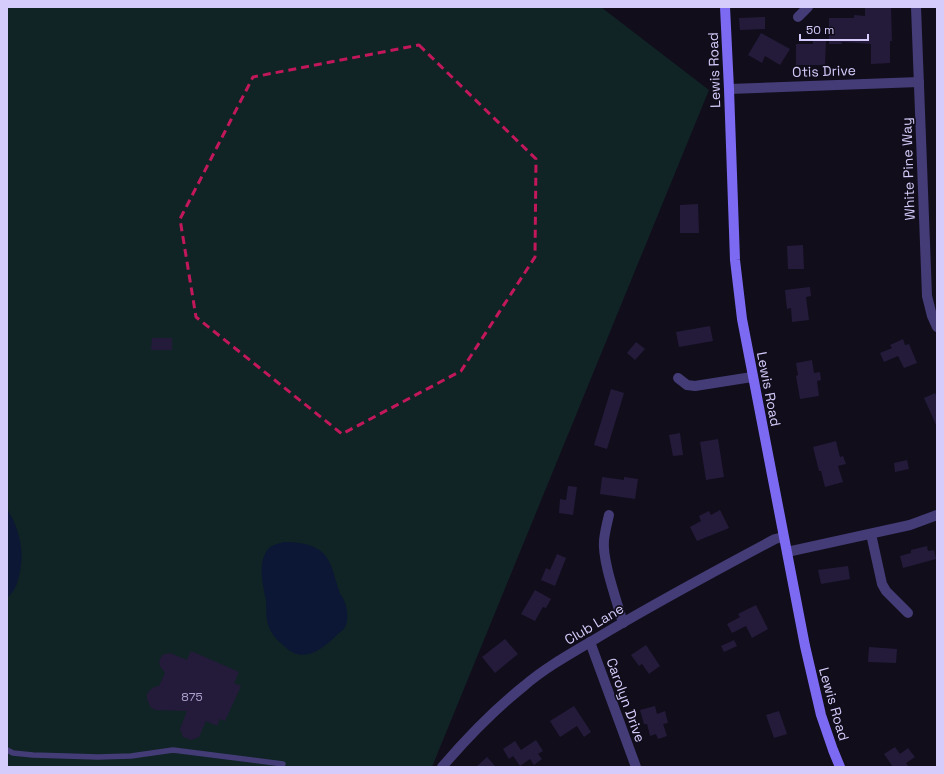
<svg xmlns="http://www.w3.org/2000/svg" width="944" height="774" viewBox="0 0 944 774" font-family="'Space Grotesk',sans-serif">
  <rect width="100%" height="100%" fill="#110d1b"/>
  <polygon fill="#102325" points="7,7 601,7 709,90 432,767 7,767"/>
  <g fill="#0c1735">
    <path d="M 7,509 C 20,529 25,553 19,576 C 17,585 14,592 7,598 Z"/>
    <path d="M 284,542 C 296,542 309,543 319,550 C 332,558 334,577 339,590 C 339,593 342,596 343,598 C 347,606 349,617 346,625 C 345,629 339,633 336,636 C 320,651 303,664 284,646 C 278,641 272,635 269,627 C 265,618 267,609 266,600 C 263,585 258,566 266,552 C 270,545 277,544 284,542 Z"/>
  </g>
  <g fill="#241b3b">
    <polygon points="865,7 891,7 892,41 890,41 890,63 871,64 871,44 842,42 842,44 829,44 829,18 854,18 854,15 865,16"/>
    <polygon points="765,17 765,29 740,30 739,18"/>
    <polygon points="761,33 790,49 780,65 765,56 762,63 748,55"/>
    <polygon points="813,40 826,40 825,65 796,65 796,44 813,44"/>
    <polygon points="698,204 699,233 680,233 680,205"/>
    <polygon points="803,245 804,269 788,269 787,246"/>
    <polygon points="810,287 811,296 806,297 809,320 792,322 791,308 787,309 785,290"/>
    <polygon points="710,326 713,341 679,347 676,332"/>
    <polygon points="152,338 172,338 172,350 151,350"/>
    <polygon points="903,339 905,345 909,344 917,363 904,368 898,356 884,362 880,353 892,348 890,345"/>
    <polygon points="636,342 645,349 635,360 627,353"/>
    <polygon points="812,360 814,373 820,372 821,380 817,381 819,396 800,399 796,376 798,375 796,363"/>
    <polygon points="611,389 624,393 607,449 594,445"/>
    <polygon points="935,393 937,397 937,427 924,398"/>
    <polygon points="680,433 683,455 673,456 669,435"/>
    <polygon points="718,439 724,477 706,480 700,442"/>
    <polygon points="836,441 840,457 843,456 846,464 838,466 843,482 825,487 821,471 819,471 813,447"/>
    <polygon points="907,460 909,469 895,472 894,463"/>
    <polygon points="602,477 624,480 624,477 638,479 635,499 600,494"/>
    <polygon points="568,486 577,487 573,515 559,513 560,499 566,500"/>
    <polygon points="720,510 729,528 697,541 690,527 701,521 699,516 709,511 711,515"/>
    <polygon points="927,546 928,551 934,550 936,559 903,568 900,556 911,553 911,550"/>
    <polygon points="557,554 566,558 555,586 541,580 546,568 550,570"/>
    <polygon points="848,566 850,579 821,584 818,570"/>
    <polygon points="535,590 551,599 546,608 543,607 535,621 521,614"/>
    <polygon points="756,605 768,629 752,638 746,626 732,633 727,624 740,617 738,614"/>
    <polygon points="505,639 518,654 495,673 482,657"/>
    <polygon points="734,640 737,646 724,652 721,646"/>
    <polygon points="646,645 660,666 649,674 642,664 639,666 631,655"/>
    <polygon points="869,647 897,649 896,663 868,662"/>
    <polygon points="191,651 239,672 234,683 241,686 225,721 220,719 217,726 206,721 199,737 191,740 183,737 180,729 187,711 156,710 151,708 147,699 147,694 150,690 154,687 159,686 165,673 160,666 159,662 162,655 170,653 187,660"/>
    <polygon points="574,706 591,732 584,737 577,726 560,737 550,721"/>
    <polygon points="655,706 657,714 665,711 668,723 663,724 667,736 658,739 656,734 650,736 647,724 644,724 640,710"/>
    <polygon points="779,711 787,734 774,738 766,715"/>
    <polygon points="536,740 543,751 538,754 542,759 534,765 530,759 520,766 513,756 509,759 503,749 515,741 521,750"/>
    <polygon points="895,747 900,754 908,748 915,757 906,763 909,767 893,767 884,754"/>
    <polygon points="487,757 496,767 476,767"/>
  </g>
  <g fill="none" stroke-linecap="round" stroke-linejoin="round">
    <polyline stroke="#443c76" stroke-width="5.5" points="7,750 13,753 33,755 98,757 131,756 173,750 283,764"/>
    <g stroke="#443c76" stroke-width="10">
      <polyline points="916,7 927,296 932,316 937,327"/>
      <polyline points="798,17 808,7"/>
      <polyline points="729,89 919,82"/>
      <polyline points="678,378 687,385 695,386 752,377"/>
      <path d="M 609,515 C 607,523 605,532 604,540 C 602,561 617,601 623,623"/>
      <polyline points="871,534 882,584 886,591 908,613"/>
      <polyline points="787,552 910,525 937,515"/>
      <polyline points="590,642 636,767"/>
      <path d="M 442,767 C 467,738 494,710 524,686 C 546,667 572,653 597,638 C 655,603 715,571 775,539 L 783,537"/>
    </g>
    <polyline stroke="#7c6bf2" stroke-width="10" points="725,7 729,89 735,260 742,319 805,646 821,715 833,750 840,767"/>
  </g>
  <path fill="none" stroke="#c2185b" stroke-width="3" stroke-dasharray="8 5" stroke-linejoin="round" d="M 419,45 L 536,159 L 535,257 L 461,371 L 342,434 L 196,317 L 180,219 L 253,77 Z"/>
  <g text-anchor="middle" stroke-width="3.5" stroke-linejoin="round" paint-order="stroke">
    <g font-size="12" fill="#aaa0cb">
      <text x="192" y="701">875</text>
    </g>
    <g font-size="14" fill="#d6ccfb" stroke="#110d1b">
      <text transform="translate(714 70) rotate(-92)" y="5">Lewis Road</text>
      <text transform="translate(824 71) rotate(-2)" y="5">Otis Drive</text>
      <text transform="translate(908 169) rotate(-92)" y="5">White Pine Way</text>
      <text transform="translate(769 389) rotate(79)" y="5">Lewis Road</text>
      <text transform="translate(594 624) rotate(-31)" y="5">Club Lane</text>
      <text transform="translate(626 700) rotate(70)" y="5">Carolyn Drive</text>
      <text transform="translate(834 704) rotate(74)" y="5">Lewis Road</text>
    </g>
  </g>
  <rect width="944" height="774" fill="none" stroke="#d6ccfb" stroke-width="16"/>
  <path d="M800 34v6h68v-6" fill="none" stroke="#d6ccfb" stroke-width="2"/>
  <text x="806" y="34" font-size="12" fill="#d6ccfb" stroke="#110d1b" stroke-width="3" paint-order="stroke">50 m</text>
</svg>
